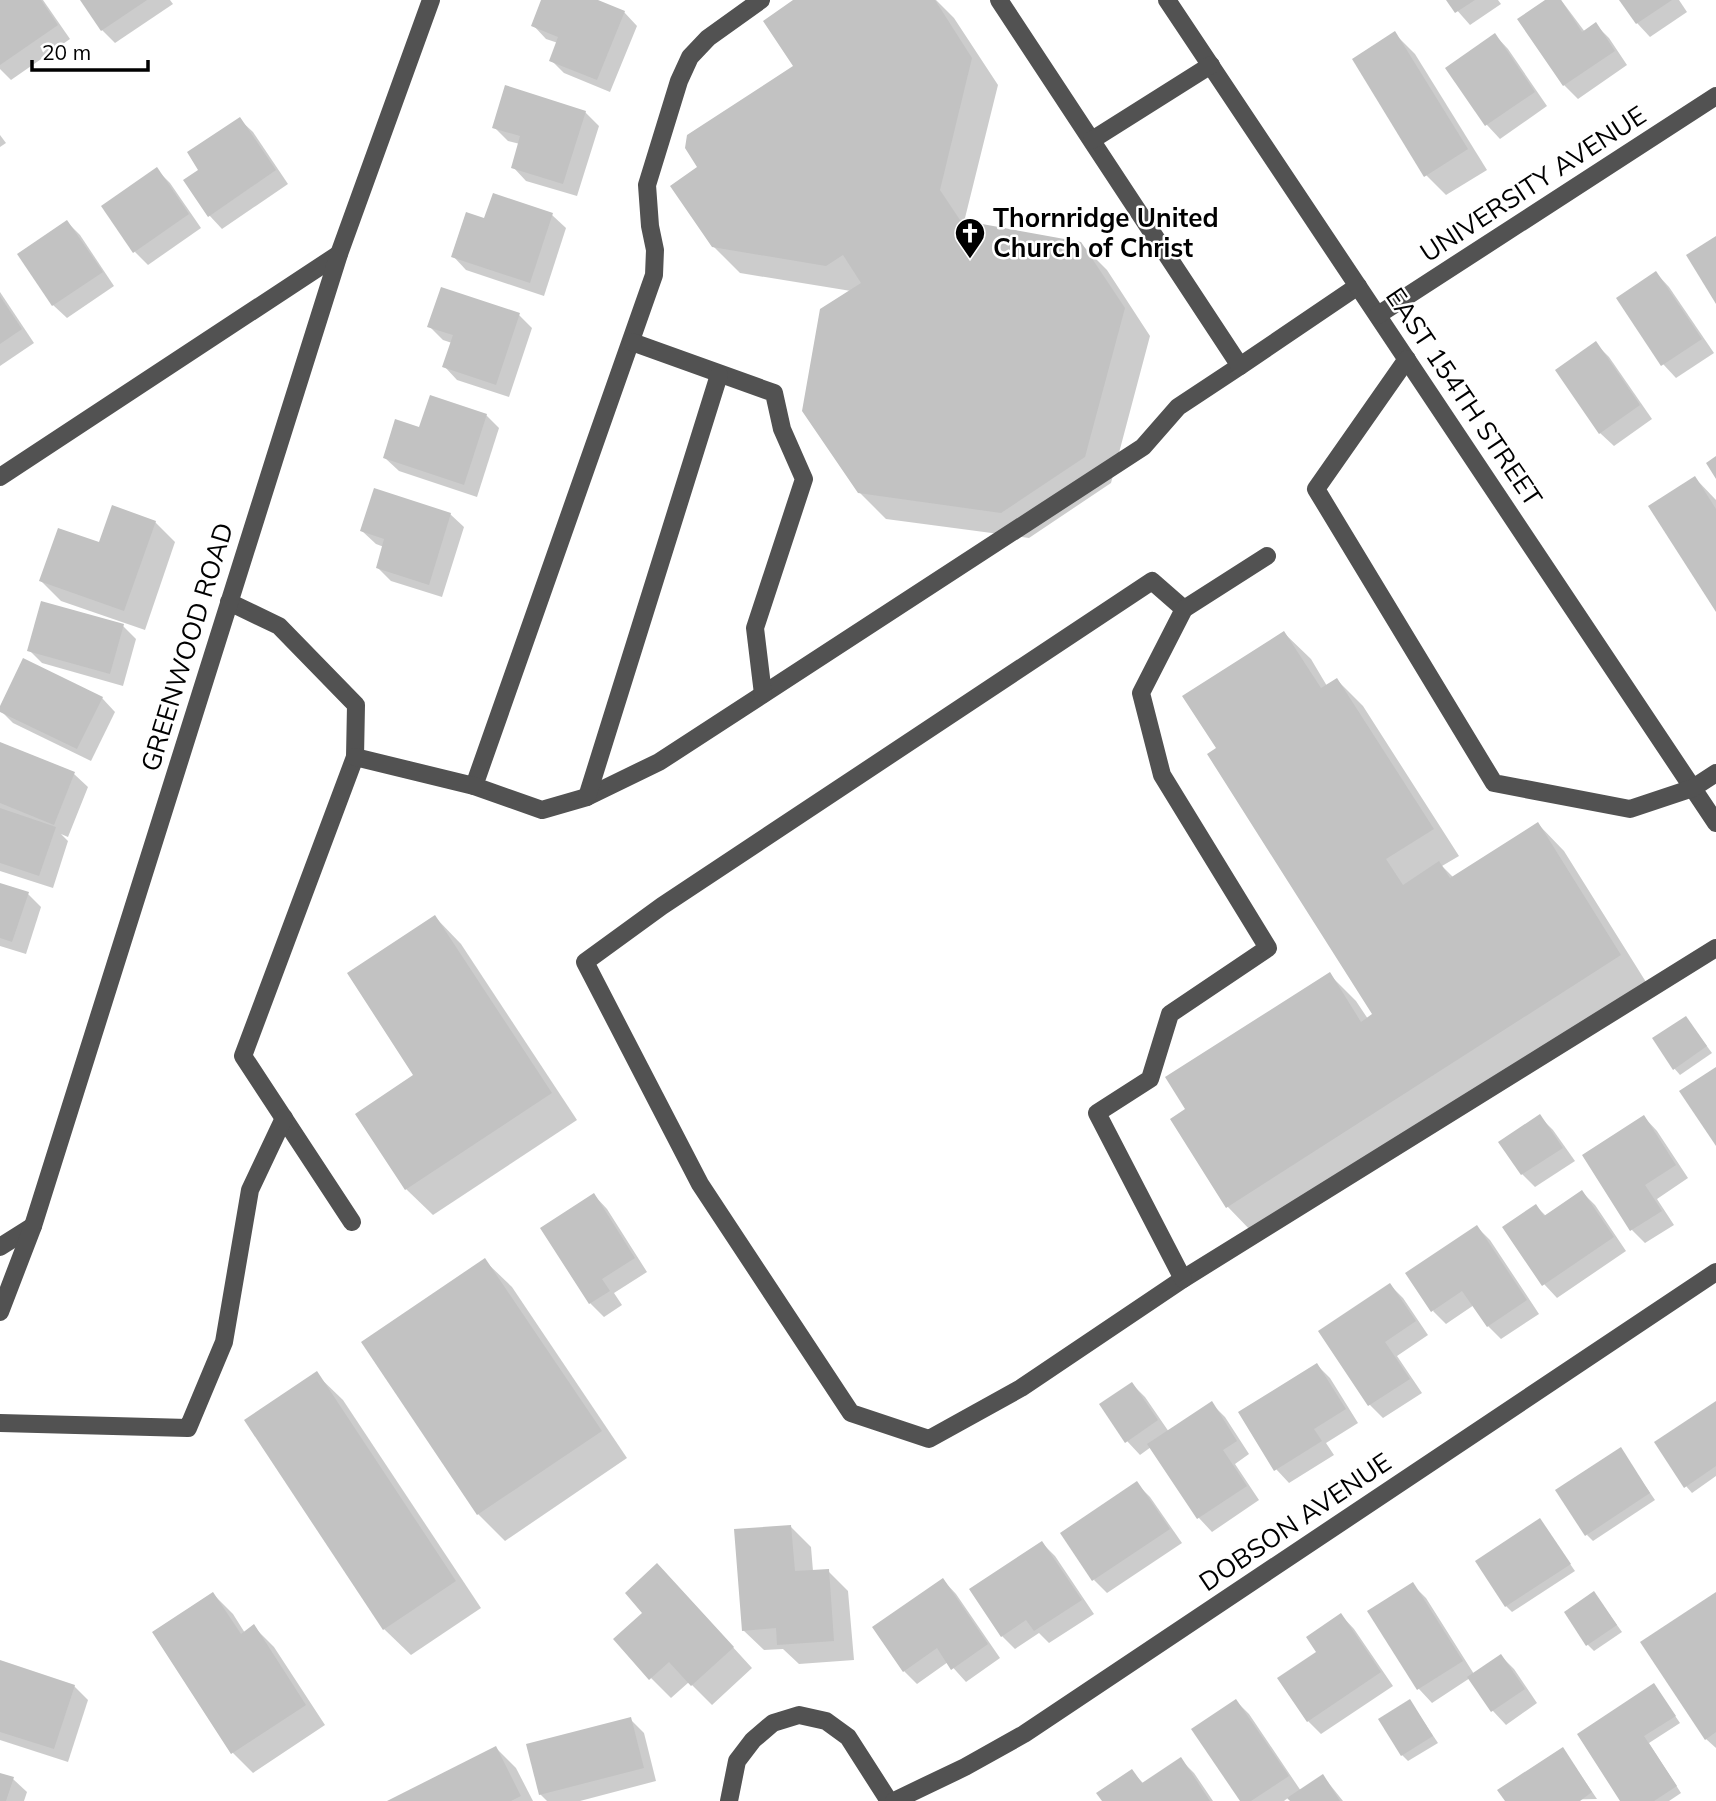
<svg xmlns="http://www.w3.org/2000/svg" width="1716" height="1801" viewBox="0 0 1716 1801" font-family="Mulish,sans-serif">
  <rect width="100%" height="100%" fill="#fff"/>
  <g fill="#0003">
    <polygon points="4,0 43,0 70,39 11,80 0,69 0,2"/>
    <polygon points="82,0 170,0 173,4 115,43 102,30"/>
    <polygon points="543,0 593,0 624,12 637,26 610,92 564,73 551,60 558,43 546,39 533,25"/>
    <polygon points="796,0 936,0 954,18 998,85 965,218 969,223 1080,243 1107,270 1150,336 1111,483 1029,538 886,519 859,492 851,291 740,273 713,246 700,168 795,66"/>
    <polygon points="1448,0 1498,0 1501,4 1470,25"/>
    <polygon points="1548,0 1561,0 1585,32 1595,24 1609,38 1627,65 1578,99 1564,85 1519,20"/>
    <polygon points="1621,0 1679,0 1687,12 1650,37 1637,23"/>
    <polygon points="1395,34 1415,54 1487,170 1446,195 1426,175"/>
    <polygon points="1495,35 1508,49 1547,106 1500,139 1487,125 1447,68"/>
    <polygon points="585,112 599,126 577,196 526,181 513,167 520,144 508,141 494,127"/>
    <polygon points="239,119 253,132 288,184 222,229 209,215 201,170"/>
    <polygon points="0,135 6,143 0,147"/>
    <polygon points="157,170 170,183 201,228 148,265 135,252"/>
    <polygon points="552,215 566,228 544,296 466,270 453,256 485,221"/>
    <polygon points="67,222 80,235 114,286 67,318 53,305 19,255"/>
    <polygon points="1656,273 1669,287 1714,353 1676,378 1663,364"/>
    <polygon points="0,292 34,343 0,366"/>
    <polygon points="519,315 532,328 509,397 457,380 444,366 452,343 443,340 429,326"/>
    <polygon points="1596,344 1609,357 1652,419 1614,446 1600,433"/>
    <polygon points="486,415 499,428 477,497 399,471 385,458 421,429"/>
    <polygon points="1695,478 1716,500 1716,609"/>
    <polygon points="450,514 464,527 442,597 391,581 378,568 384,547 376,544 362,531"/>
    <polygon points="155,522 175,542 145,630 61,601 41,581 100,545"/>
    <polygon points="122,625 136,639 123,686 42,663 29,650"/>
    <polygon points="1284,633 1311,659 1327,686 1337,680 1363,706 1459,856 1442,866 1454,878 1538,824 1564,851 1646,982 1253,1233 1227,1206 1188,1109 1329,974 1356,1001 1368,1019 1375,1015 1218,749"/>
    <polygon points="102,698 115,712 91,761 13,723 0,710"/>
    <polygon points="0,743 74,774 88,787 68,837 61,834 68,841 53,888 0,871"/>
    <polygon points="0,885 28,894 41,907 26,954 0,946"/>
    <polygon points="435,917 461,944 577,1120 433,1215 406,1189 416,1076"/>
    <polygon points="1686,1018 1712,1053 1680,1075 1674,1068"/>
    <polygon points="1540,1117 1553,1130 1575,1161 1535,1187 1522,1174"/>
    <polygon points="1644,1117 1657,1131 1688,1178 1657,1199 1674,1225 1645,1243 1632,1230"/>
    <polygon points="1582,1192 1595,1205 1626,1251 1557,1298 1544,1284 1536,1206 1546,1216"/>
    <polygon points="594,1195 607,1209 647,1272 614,1293 622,1305 604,1317 590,1303 542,1228"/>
    <polygon points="1477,1227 1490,1240 1539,1314 1501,1339 1488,1326 1474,1305 1446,1324 1433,1311"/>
    <polygon points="485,1261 512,1287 627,1458 505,1541 478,1514 363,1342"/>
    <polygon points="1390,1285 1403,1298 1428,1335 1397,1356 1422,1393 1383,1418 1370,1405 1321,1332"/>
    <polygon points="1317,1365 1330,1378 1358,1423 1326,1443 1334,1455 1289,1483 1276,1469"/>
    <polygon points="316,1374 343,1400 481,1608 411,1655 384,1629"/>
    <polygon points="1132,1384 1145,1397 1169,1432 1212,1404 1225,1417 1249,1454 1235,1464 1259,1500 1212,1532 1199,1518 1151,1447 1140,1455 1127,1441"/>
    <polygon points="1716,1403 1716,1476 1692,1493 1686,1486"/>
    <polygon points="1620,1449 1655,1500 1593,1541 1587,1535"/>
    <polygon points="1137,1484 1150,1497 1182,1543 1107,1593 1094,1580"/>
    <polygon points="1540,1521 1575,1571 1512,1612 1506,1606"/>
    <polygon points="791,1527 811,1547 813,1571 828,1571 848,1591 854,1660 799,1664 783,1649 764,1650 743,1630"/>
    <polygon points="1042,1543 1055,1556 1094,1614 1049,1643 1039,1633 1015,1649 1002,1636"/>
    <polygon points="943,1580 956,1594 1000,1658 966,1682 948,1662 917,1684 904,1671"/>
    <polygon points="1413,1585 1426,1598 1474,1674 1501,1656 1514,1669 1537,1703 1506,1725 1493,1711 1470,1678 1432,1703 1419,1689 1370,1612"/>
    <polygon points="677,1586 752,1668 712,1705 689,1682 671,1698 651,1678"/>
    <polygon points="1594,1593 1622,1632 1594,1651 1588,1645"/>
    <polygon points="213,1594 233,1614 245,1633 254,1627 274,1647 325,1725 253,1773 233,1753"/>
    <polygon points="1716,1594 1716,1748 1706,1739"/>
    <polygon points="1341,1615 1354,1629 1393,1686 1321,1734 1308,1721 1279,1679 1318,1653"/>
    <polygon points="0,1662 74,1686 88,1700 68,1762 0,1740"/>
    <polygon points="1654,1685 1680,1723 1649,1743 1681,1793 1669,1801 1622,1801"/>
    <polygon points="1236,1701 1249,1714 1301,1791 1323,1776 1343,1801 1292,1801 1289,1797 1284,1801 1242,1801"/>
    <polygon points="1410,1701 1438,1743 1408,1761 1402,1755"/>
    <polygon points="630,1719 644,1733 656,1781 580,1801 547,1801 540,1794"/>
    <polygon points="496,1748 516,1768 533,1801 391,1801"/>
    <polygon points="1563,1749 1597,1799 1507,1801"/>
    <polygon points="1180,1759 1194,1773 1213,1801 1104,1801 1131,1771 1144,1784"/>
    <polygon points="0,1775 13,1779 27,1792 24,1801 0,1801"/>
  </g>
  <g fill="#c2c2c2">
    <polygon points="0,0 41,0 58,25 0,65"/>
    <polygon points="80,0 147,0 101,31"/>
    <polygon points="541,0 598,0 625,11 597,80 549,61 558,37 531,26"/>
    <polygon points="793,0 935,0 972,58 940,190 960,220 1081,242 1125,308 1085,457 1001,513 858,493 802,411 820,309 861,283 843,255 826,266 712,247 670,186 697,167 685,148 687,135 793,66 763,21"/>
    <polygon points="1446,0 1475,0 1455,13"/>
    <polygon points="1545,0 1561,0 1582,32 1596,22 1615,51 1563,86 1517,19"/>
    <polygon points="1619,0 1672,0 1636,24"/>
    <polygon points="1395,31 1468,149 1424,177 1352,59"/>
    <polygon points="1495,33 1535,92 1485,126 1445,68"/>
    <polygon points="505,85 586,111 563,184 511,168 520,136 492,128"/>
    <polygon points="240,117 276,170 208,217 183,180 198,170 187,152"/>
    <polygon points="157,167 189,214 133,253 101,206"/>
    <polygon points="493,193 553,213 530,283 451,257 466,212 484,218"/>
    <polygon points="67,220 103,272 52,306 17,254"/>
    <polygon points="1716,236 1716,304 1686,255"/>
    <polygon points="1656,271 1702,339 1661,366 1616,298"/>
    <polygon points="441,287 520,313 496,385 442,367 453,335 427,327"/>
    <polygon points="0,296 22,329 0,344"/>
    <polygon points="1596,341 1640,405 1599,434 1555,370"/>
    <polygon points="430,395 487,414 464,485 383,458 395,419 419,427"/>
    <polygon points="1716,456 1716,479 1706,463"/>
    <polygon points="1695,476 1716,509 1716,612 1648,506"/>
    <polygon points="374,488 451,513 429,585 376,568 384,539 360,531"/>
    <polygon points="112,505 156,521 124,611 39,581 58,528 99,542"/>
    <polygon points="41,601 124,624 110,674 27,651"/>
    <polygon points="1284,631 1321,688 1337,678 1434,829 1386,859 1403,885 1439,861 1450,878 1538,822 1621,955 1226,1208 1170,1119 1185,1109 1165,1077 1330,972 1361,1022 1372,1014 1207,754 1216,748 1182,696"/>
    <polygon points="23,658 103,697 77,749 0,712 0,706"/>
    <polygon points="0,742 75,772 54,825 0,803"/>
    <polygon points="0,808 56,827 39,876 0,863"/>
    <polygon points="0,883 29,892 12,942 0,938"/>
    <polygon points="435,915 552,1093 405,1190 355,1114 413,1075 347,973"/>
    <polygon points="1686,1016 1707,1046 1673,1070 1652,1038"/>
    <polygon points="1716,1067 1716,1146 1679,1091"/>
    <polygon points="1540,1114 1563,1148 1521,1175 1498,1142"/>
    <polygon points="1644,1115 1676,1165 1645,1185 1662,1211 1630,1231 1582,1155"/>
    <polygon points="1582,1190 1614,1237 1542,1286 1502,1227 1536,1204 1544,1216"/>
    <polygon points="594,1193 635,1258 602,1279 610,1291 589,1304 540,1228"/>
    <polygon points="1477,1225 1527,1300 1487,1327 1462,1291 1431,1312 1405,1273"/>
    <polygon points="485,1258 602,1431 477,1515 361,1342"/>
    <polygon points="1390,1283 1416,1321 1385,1342 1410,1379 1368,1406 1318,1331"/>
    <polygon points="1317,1363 1346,1409 1314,1429 1322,1441 1274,1471 1238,1412"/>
    <polygon points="317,1371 456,1581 383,1630 244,1420"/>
    <polygon points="1132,1382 1158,1420 1125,1443 1099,1404"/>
    <polygon points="1212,1401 1237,1441 1223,1450 1247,1486 1197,1519 1147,1444"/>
    <polygon points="1716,1401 1716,1466 1684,1488 1654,1442"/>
    <polygon points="1621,1447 1650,1493 1585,1536 1555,1490"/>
    <polygon points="1137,1481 1170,1529 1092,1581 1060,1533"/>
    <polygon points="1540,1518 1571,1564 1505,1607 1475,1561"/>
    <polygon points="791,1525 795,1571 829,1569 834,1641 777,1645 776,1628 742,1631 734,1529"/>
    <polygon points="1042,1541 1082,1600 1034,1631 1026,1620 1001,1637 969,1589"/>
    <polygon points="657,1563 734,1647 691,1686 669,1662 649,1680 613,1639 642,1613 625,1593"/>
    <polygon points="943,1578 988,1644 951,1670 937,1648 903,1672 872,1627"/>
    <polygon points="1413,1582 1463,1661 1417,1690 1367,1611"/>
    <polygon points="1594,1591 1617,1625 1586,1646 1564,1612"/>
    <polygon points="213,1592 241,1634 254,1624 306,1705 231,1754 152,1632"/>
    <polygon points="1716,1592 1716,1732 1705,1740 1640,1642"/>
    <polygon points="1341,1613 1381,1672 1307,1722 1277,1678 1316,1652 1306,1637"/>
    <polygon points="1501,1654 1525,1689 1491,1712 1467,1677"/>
    <polygon points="0,1660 75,1685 54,1749 0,1732"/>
    <polygon points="1654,1683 1676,1716 1644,1736 1677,1786 1654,1801 1620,1801 1577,1734"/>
    <polygon points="1236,1699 1289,1776 1251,1801 1240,1801 1191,1729"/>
    <polygon points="1410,1699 1433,1736 1401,1756 1378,1719"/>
    <polygon points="631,1717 644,1768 539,1795 526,1744"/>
    <polygon points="496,1746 521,1796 511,1801 387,1801"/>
    <polygon points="1563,1747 1592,1792 1580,1801 1505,1801 1497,1790"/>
    <polygon points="1181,1757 1210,1801 1102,1801 1096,1793 1132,1769 1142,1783"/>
    <polygon points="0,1773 14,1777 6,1801 0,1801"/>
    <polygon points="1323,1774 1340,1801 1290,1801 1287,1798"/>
  </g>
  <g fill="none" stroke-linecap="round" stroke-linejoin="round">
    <g stroke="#525252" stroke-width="18">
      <polyline points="761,0 708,38 690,57 679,81 647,185 650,226 655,250 654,275 474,786 542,810 587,797 659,762 1143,447 1178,407 1240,366"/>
      <polyline points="999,0 1240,366 1358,286"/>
      <polyline points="1167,0 1716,823"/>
      <polyline points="1092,140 1211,65"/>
      <polyline points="1378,315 1716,96"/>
      <polyline points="632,342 774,393 782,429 804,479 755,628 763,694"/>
      <polyline points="1407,359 1316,489 1494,783 1630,809 1693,788 1716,773"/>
      <polyline points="0,477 339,254"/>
      <polyline points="229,602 279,626 356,705 355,757 243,1056 352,1222"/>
      <polyline points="1184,609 1152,581 662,906 585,962 700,1184 851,1413 929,1439 1021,1388 1183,1279 1716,948"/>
      <polyline points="355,757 474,786"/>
      <polyline points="587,797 719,375"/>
      <polyline points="0,1247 33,1226"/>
      <polyline points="1183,1279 1097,1113 1150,1079 1170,1014 1268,948 1162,775 1141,693 1184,609 1267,556"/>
      <polyline points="0,1312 33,1226 339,254 431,0"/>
      <polyline points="0,1423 188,1428 224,1342 250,1190 284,1118"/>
      <polyline points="729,1801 737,1761 753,1740 773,1723 799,1715 826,1721 848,1737 889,1801"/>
      <polyline points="894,1801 965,1767 1024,1734 1716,1272"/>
    </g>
  </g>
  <defs>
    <g id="church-pin" transform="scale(1.575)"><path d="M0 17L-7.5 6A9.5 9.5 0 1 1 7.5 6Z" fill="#000" stroke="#fff"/><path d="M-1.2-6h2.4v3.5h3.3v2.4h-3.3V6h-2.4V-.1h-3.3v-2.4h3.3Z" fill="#fff"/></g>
  </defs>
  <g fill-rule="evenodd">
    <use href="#church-pin" x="970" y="233"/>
  </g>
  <g text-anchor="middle" stroke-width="5" stroke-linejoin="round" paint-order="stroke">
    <g font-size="26" fill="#000" stroke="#fff">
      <text transform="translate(1533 184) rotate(-33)" y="9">UNIVERSITY AVENUE</text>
      <text transform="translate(1464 397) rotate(56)" y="9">EAST 154TH STREET</text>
      <text transform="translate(187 647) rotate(-73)" y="9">GREENWOOD ROAD</text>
      <text transform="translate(1295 1522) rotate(-34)" y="9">DOBSON AVENUE</text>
    </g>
    <g font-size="26" font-weight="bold" fill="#000" stroke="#fff" text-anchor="start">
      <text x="993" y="227">Thornridge United<tspan x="993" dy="30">Church of Christ</tspan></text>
    </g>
  </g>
  <path d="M32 60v10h116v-10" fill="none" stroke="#000000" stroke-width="3.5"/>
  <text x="42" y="60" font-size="21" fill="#000000" stroke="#ffffff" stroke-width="5" paint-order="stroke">20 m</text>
</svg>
